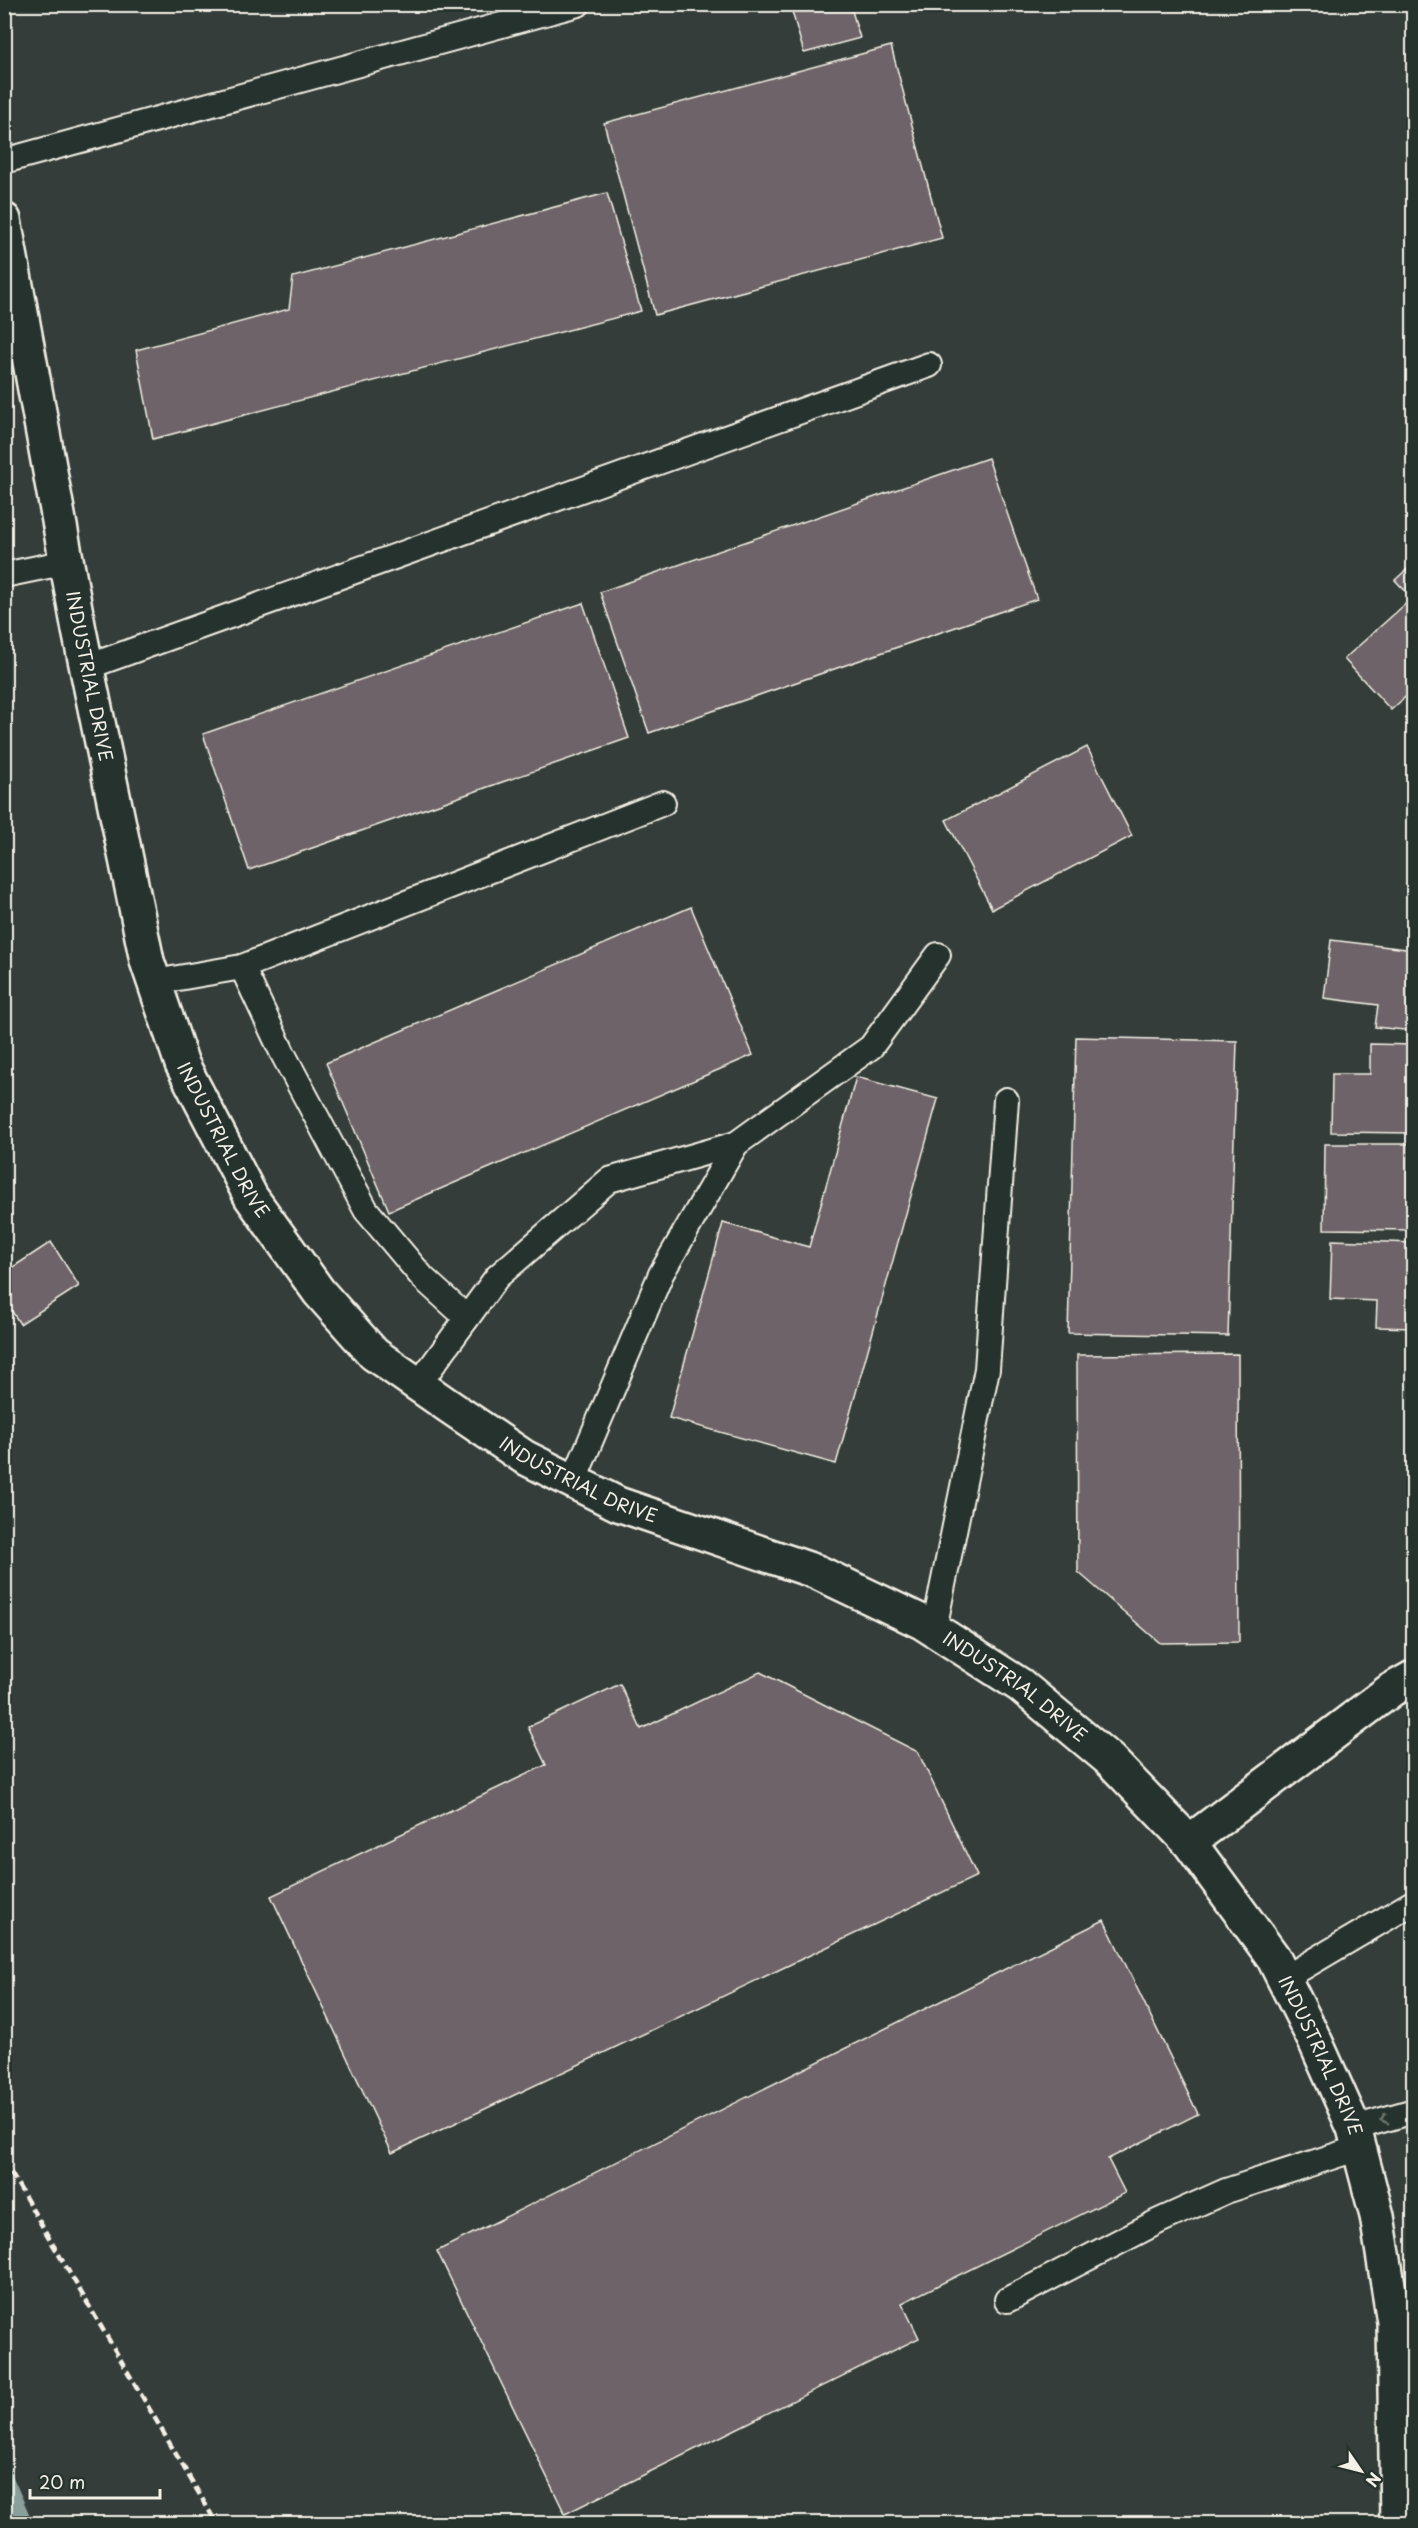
<svg xmlns="http://www.w3.org/2000/svg" width="1418" height="2528" viewBox="0 0 1418 2528" font-family="'Playpen Sans',sans-serif">
  <rect width="100%" height="100%" fill="#343d39"/>
  <filter id="ink" filterUnits="userSpaceOnUse"><feTurbulence type="fractalNoise" baseFrequency=".0167" numOctaves="2"/><feDisplacementMap in="SourceGraphic" scale="12" xChannelSelector="R" yChannelSelector="G"/><feConvolveMatrix kernelMatrix="1 2 1 2 8 2 1 2 1" color-interpolation-filters="sRGB"/></filter>
  <g filter="url(#ink)">
    <g fill="none" stroke-linecap="round" stroke-linejoin="round">
      <polyline stroke="#8a9e9b" stroke-width="14" points="4,2474 26,2524"/>
    </g>
    <g fill="#6e6468" stroke="#f4f1e8" stroke-width="1.5">
      <polygon points="805,4 850,4 860,38 804,53 791,8"/>
      <polygon points="891,46 942,238 655,315 604,123"/>
      <polygon points="607,193 641,311 153,439 136,350 289,309 293,277"/>
      <polygon points="988,458 1037,599 649,733 600,592"/>
      <polygon points="1414,563 1414,689 1391,710 1344,659 1412,598 1395,580"/>
      <polygon points="583,603 629,738 249,870 203,734"/>
      <polygon points="1087,747 1132,836 992,909 946,820"/>
      <polygon points="691,907 753,1055 389,1211 326,1063"/>
      <polygon points="1331,940 1414,950 1414,1031 1375,1027 1378,1005 1324,998"/>
      <polygon points="1076,1037 1237,1041 1228,1336 1068,1333"/>
      <polygon points="1370,1044 1414,1045 1414,1133 1331,1132 1332,1074 1370,1074"/>
      <polygon points="856,1077 938,1099 836,1464 669,1418 723,1223 809,1247"/>
      <polygon points="1325,1144 1414,1144 1414,1230 1324,1229"/>
      <polygon points="1332,1240 1414,1243 1414,1328 1376,1327 1377,1301 1330,1299"/>
      <polygon points="51,1242 79,1286 20,1324 4,1299 4,1273"/>
      <polygon points="1238,1354 1239,1642 1160,1643 1078,1572 1077,1355"/>
      <polygon points="760,1672 918,1752 977,1876 392,2153 271,1896 546,1765 528,1727 620,1684 641,1729"/>
      <polygon points="1104,1920 1198,2114 1108,2159 1125,2193 902,2303 919,2338 565,2514 437,2251"/>
    </g>
    <g fill="none" stroke-linecap="round" stroke-linejoin="round">
      <g stroke="#f4f1e8" stroke-width="28">
        <g id="service">
          <polyline points="4,161 578,4"/>
          <polyline points="4,575 67,562"/>
          <polyline points="87,667 929,365"/>
          <polyline points="242,967 283,1054 366,1210 423,1278 467,1318"/>
          <polyline points="155,982 242,967 663,803"/>
          <polyline points="418,1385 497,1277 609,1180 736,1144"/>
          <polyline points="573,1482 661,1274 736,1144 871,1047 938,955"/>
          <polyline points="934,1629 987,1369 1006,1100"/>
          <polyline points="1285,1978 1414,1902"/>
          <polyline points="1354,2128 1414,2111"/>
          <polyline points="1007,2300 1159,2221 1226,2191 1359,2148"/>
        </g>
      </g>
      <g stroke="#f4f1e8" stroke-width="38">
        <g id="minor">
          <path id="s1" d="M 4,220 L 79,630 L 147,961 L 182,1064 L 251,1197 L 319,1292 L 374,1354 L 450,1407 L 524,1457 L 618,1504 L 817,1572 L 922,1622 L 1020,1685 L 1110,1760 L 1189,1842 L 1273,1957 L 1316,2043 L 1354,2128 L 1377,2216 L 1394,2322 L 1397,2524"/>
          <polyline points="1189,1842 1391,1690 1414,1677"/>
        </g>
      </g>
      <use href="#service" stroke="#26332d" stroke-width="24"/>
      <use href="#minor" stroke="#26332d" stroke-width="33"/>
      <polyline stroke="#f4f1e8" stroke-width="4.5" stroke-dasharray="9 4.5" stroke-linecap="butt" points="4,2161 217,2524"/>
    </g>
    <defs><path id="oneway-chevron" d="M-2-3.5L2.5 0L-2 3.5" fill="none" stroke-width="1.6" stroke-linecap="round" stroke-linejoin="round" transform="scale(1.5)"/></defs>
    <use stroke="#6e766e" href="#oneway-chevron" transform="translate(1384 2119) rotate(165)"/>
  </g>
  <g text-anchor="middle" stroke-width="5" stroke-linejoin="round" paint-order="stroke">
    <g font-size="18" fill="#f4f1e8" stroke="#26332d">
      <text dy="6" stroke="none"><textPath href="#s1" startOffset="464">INDUSTRIAL DRIVE</textPath></text>
      <text dy="6" stroke="none"><textPath href="#s1" startOffset="950">INDUSTRIAL DRIVE</textPath></text>
      <text dy="6" stroke="none"><textPath href="#s1" startOffset="1454">INDUSTRIAL DRIVE</textPath></text>
      <text dy="6" stroke="none"><textPath href="#s1" startOffset="1940">INDUSTRIAL DRIVE</textPath></text>
      <text dy="6" stroke="none"><textPath href="#s1" startOffset="2426">INDUSTRIAL DRIVE</textPath></text>
    </g>
  </g>
  <rect width="1418" height="2528" fill="none" stroke="#26332d" stroke-width="24"/>
  <rect x="12" y="12" width="1394" height="2504" fill="none" stroke="#f4f1e8" stroke-width="2" filter="url(#ink)"/>
  <g transform="translate(1361 2471) rotate(125)" stroke="#26332d" stroke-width="4.5" paint-order="stroke">
  <path d="M0-4.5L10 22L0 15L-10 22Z" fill="#f4f1e8"/>
  <text y="-9" font-size="16" font-weight="bold" text-anchor="middle" fill="#f4f1e8">N</text>
  </g>
  <path d="M30 2489v9h130v-9" fill="none" stroke="#f4f1e8" stroke-width="3"/>
  <text x="39" y="2489" font-size="18" fill="#f4f1e8" stroke="#26332d" stroke-width="4.5" paint-order="stroke">20 m</text>
</svg>
